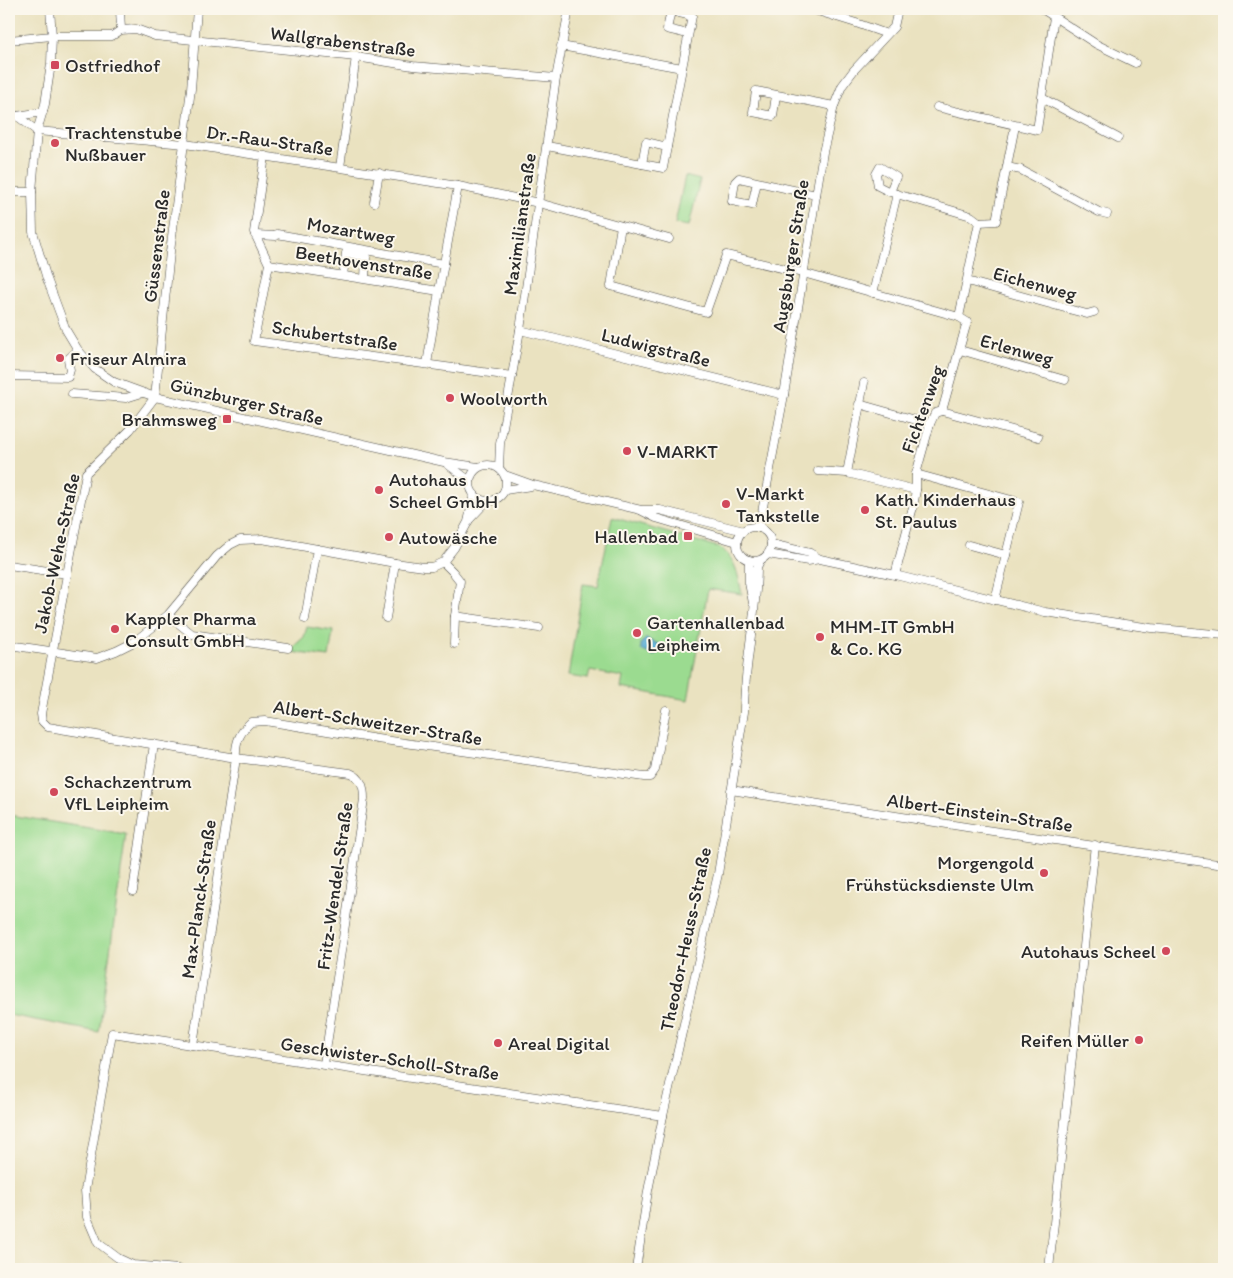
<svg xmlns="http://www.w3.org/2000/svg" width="1233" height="1278" viewBox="0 0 1233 1278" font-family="Itim,sans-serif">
  <rect width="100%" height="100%" fill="#fbf7ec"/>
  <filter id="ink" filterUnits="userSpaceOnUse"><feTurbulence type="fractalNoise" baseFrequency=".02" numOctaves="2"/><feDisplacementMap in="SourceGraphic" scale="10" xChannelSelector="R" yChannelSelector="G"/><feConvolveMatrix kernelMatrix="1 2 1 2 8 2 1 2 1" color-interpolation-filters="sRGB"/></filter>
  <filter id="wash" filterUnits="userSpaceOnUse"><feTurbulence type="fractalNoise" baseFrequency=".0096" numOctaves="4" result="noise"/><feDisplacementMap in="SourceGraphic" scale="20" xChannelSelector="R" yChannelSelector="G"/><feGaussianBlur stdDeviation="1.12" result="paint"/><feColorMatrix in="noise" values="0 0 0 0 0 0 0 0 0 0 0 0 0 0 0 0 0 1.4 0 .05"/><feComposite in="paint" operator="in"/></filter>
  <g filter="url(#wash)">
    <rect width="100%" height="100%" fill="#eae2c0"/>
    <g fill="#9bdb90" stroke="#63835e">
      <polygon points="685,176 700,180 689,226 675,224"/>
      <path d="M 612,517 L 718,547 C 736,556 738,576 742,594 L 708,589 L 688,700 L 621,688 L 623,677 L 590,671 L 588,679 L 568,676 L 583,584 L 598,586 Z"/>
      <polygon points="307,627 333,631 329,657 292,652 293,647 304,637"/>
      <polygon points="9,815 126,834 99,1032 9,1015"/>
    </g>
    <polygon fill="#58add4" stroke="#426c80" points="647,638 648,640 659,644 659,652 654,656 641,650 641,643"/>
  </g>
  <g filter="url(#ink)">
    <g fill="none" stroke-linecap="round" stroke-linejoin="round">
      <g stroke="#484641" stroke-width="9">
        <g id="street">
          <polyline points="50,9 52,36 51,64 45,104 37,131 32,192 33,232 47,279 66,330 78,350 95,369 114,382 155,397 444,462 478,467"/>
          <polyline points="120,9 121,30"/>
          <polyline points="811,9 856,23 887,34"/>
          <polyline points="1042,9 1096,44 1135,63"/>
          <polyline points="9,40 52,36 112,36 121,30 136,29 155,36 356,57 413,66 556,78"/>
          <polyline points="561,46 682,68"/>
          <polyline points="776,95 773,116 753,112 756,91 834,106"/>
          <polyline points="1042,98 1118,138"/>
          <polyline points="937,107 1037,130 1054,17"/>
          <polyline points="9,115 17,116 37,131"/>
          <polyline points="17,116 43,112"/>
          <polyline points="37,131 185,144 458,186 539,203 669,239"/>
          <polyline points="547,146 642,164 646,142 667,147 692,16 671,11 667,29 688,34"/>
          <polyline points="265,156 254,232 269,264 254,341 512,376"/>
          <polyline points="642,164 663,168 667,147"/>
          <polyline points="340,167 356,57"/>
          <polyline points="1007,167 1021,170 1099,212 1107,214"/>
          <polyline points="757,182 752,205 732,201 735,182 739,178 816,195"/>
          <polyline points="9,192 32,192"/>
          <polyline points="890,192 878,186 876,174 880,167 896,177 890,192 971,216 979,222"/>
          <polyline points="374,202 379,173"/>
          <polyline points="979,222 996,221 1015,126"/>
          <polyline points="621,226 611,286 706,312 726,255 803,273 959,317 967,322 942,411 935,413 930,424 916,474 916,490 913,507 895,575"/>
          <polyline points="255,235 276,236 277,234 444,264"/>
          <polyline points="269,264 439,291 458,186"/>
          <polyline points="343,275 346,253 366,257 365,278"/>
          <polyline points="967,281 1072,310 1087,314 1094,312"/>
          <polyline points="873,293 897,194"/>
          <polyline points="959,317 979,222"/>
          <polyline points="520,330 784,395"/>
          <polyline points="960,350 1065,380"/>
          <polyline points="427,364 439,291"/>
          <polyline points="9,376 68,377 70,370 68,359 78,350"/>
          <polyline points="72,394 126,398 142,393"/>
          <path d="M 155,397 L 130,430 L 86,473 L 41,714 L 42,721 L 48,727 L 236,758 C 235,742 240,732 251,722 L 265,721 L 377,739 L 644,777 L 650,777 L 655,770 L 666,710"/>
          <polyline points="155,397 170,252 191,89 197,9"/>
          <polyline points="859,404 930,424"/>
          <polyline points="942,411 1038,437"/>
          <polyline points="446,463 470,481"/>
          <circle cx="488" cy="483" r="18"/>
          <polyline points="499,468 500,444 520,330 556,78 569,9"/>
          <polyline points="818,471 847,473 916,490"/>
          <polyline points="847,473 864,383"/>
          <polyline points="916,474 1019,502 995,600"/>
          <polyline points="505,475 533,485 641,510 660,510 744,531"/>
          <polyline points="505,490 531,486"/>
          <polyline points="642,511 656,518 737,542"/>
          <polyline points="469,520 487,501"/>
          <circle cx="754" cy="544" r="17"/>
          <polyline points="759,528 784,395 823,152 834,106 842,86 854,70 894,27 898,9"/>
          <polyline points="771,544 810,553 820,559"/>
          <polyline points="969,545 1006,555"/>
          <polyline points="768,554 808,561 820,559 895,575 1045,612 1151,628 1224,635"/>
          <polyline points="749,560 749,583 753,603"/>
          <polyline points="443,562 453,572 460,581 455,616 454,644"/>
          <polyline points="9,565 67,574"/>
          <polyline points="168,615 192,634 288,648"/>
          <polyline points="455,616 539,628"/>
          <polyline points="386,618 395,563"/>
          <polyline points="305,619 317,549"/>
          <polyline points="9,645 97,658 116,651 134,642 168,615 217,556 230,545 240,540 262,539 395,563 424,567 432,567 443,562 454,548 468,522 474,494"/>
          <polyline points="731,790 979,829 1224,865"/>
          <polyline points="133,891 154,744"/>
          <path d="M 193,1045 L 236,758 L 350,773 C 362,778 364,787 364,799 L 324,1064"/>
          <polyline points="178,1269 133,1265 118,1258 98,1243 87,1217 85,1190 112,1033 663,1116"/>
          <path d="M 636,1269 L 648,1191 L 663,1116 L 718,874 L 744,712 C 744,663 757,616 757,567 L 760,561"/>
          <polyline points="1049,1269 1095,845"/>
        </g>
      </g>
      <use href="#street" stroke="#fff" stroke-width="8"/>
    </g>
  </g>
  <g fill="#d1495b" stroke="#fbf7ec" stroke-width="2">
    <rect x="50" y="60" width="10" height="10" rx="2.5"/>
    <circle cx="55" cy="143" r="5"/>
    <circle cx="60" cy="358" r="5"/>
    <circle cx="450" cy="398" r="5"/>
    <rect x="222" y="414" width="10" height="10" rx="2.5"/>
    <circle cx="627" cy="451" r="5"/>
    <circle cx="379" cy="490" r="5"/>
    <circle cx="726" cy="504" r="5"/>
    <circle cx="865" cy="510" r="5"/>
    <rect x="683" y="531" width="10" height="10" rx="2.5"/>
    <circle cx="389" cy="537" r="5"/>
    <circle cx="115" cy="629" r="5"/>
    <circle cx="637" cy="633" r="5"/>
    <circle cx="820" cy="637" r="5"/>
    <circle cx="54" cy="792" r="5"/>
    <circle cx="1044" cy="873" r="5"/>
    <circle cx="1166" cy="951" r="5"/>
    <circle cx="1139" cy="1040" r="5"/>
    <circle cx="498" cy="1043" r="5"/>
  </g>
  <g text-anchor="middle" stroke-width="4" stroke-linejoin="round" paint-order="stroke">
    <g font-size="19" fill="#2b2b2b" stroke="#fbf7ec">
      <text transform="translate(343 41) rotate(7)" y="7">Wallgrabenstraße</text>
      <text transform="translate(270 140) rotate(8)" y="7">Dr.-Rau-Straße</text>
      <text transform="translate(519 224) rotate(-82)" y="7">Maximilianstraße</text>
      <text transform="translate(351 230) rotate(10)" y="7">Mozartweg</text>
      <text transform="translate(156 246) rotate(-83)" y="7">Güssenstraße</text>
      <text transform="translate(790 256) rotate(-81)" y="7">Augsburger Straße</text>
      <text transform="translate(364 262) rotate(9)" y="7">Beethovenstraße</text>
      <text transform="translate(1035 283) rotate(15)" y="7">Eichenweg</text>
      <text transform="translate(335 335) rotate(8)" y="7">Schubertstraße</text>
      <text transform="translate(656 347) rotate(14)" y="7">Ludwigstraße</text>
      <text transform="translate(1017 349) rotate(15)" y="7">Erlenweg</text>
      <text transform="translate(247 401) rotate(13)" y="7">Günzburger Straße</text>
      <text transform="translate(922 409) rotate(-70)" y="7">Fichtenweg</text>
      <text transform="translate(56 553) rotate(-78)" y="7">Jakob-Wehe-Straße</text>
      <text transform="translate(378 722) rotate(9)" y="7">Albert-Schweitzer-Straße</text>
      <text transform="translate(980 812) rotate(8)" y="7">Albert-Einstein-Straße</text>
      <text transform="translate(334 886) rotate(-82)" y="7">Fritz-Wendel-Straße</text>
      <text transform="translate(198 899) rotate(-82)" y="7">Max-Planck-Straße</text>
      <text transform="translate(685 939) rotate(-78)" y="7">Theodor-Heuss-Straße</text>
      <text transform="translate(390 1058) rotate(8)" y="7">Geschwister-Scholl-Straße</text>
    </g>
    <g font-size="19" fill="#2b2b2b" stroke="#fbf7ec" text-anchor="start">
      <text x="65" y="72">Ostfriedhof</text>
      <text x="65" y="139">Trachtenstube<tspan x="65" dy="22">Nußbauer</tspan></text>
      <text x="70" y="365">Friseur Almira</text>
      <text x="460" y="405">Woolworth</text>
      <text x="217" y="426" text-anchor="end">Brahmsweg</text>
      <text x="637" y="458">V-MARKT</text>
      <text x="389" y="486">Autohaus<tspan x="389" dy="22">Scheel GmbH</tspan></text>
      <text x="736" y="500">V-Markt<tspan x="736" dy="22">Tankstelle</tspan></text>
      <text x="875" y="506">Kath. Kinderhaus<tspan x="875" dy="22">St. Paulus</tspan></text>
      <text x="678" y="543" text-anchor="end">Hallenbad</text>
      <text x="399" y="544">Autowäsche</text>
      <text x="125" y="625">Kappler Pharma<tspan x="125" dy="22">Consult GmbH</tspan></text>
      <text x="647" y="629">Gartenhallenbad<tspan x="647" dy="22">Leipheim</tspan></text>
      <text x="830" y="633">MHM-IT GmbH<tspan x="830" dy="22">&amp; Co. KG</tspan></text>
      <text x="64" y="788">Schachzentrum<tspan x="64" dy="22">VfL Leipheim</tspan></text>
      <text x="1034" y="869" text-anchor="end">Morgengold<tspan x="1034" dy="22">Frühstücksdienste Ulm</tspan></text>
      <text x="1156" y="958" text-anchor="end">Autohaus Scheel</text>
      <text x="1129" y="1047" text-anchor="end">Reifen Müller</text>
      <text x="508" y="1050">Areal Digital</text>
    </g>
  </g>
  <rect width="1233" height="1278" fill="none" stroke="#fbf7ec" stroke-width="30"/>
</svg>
